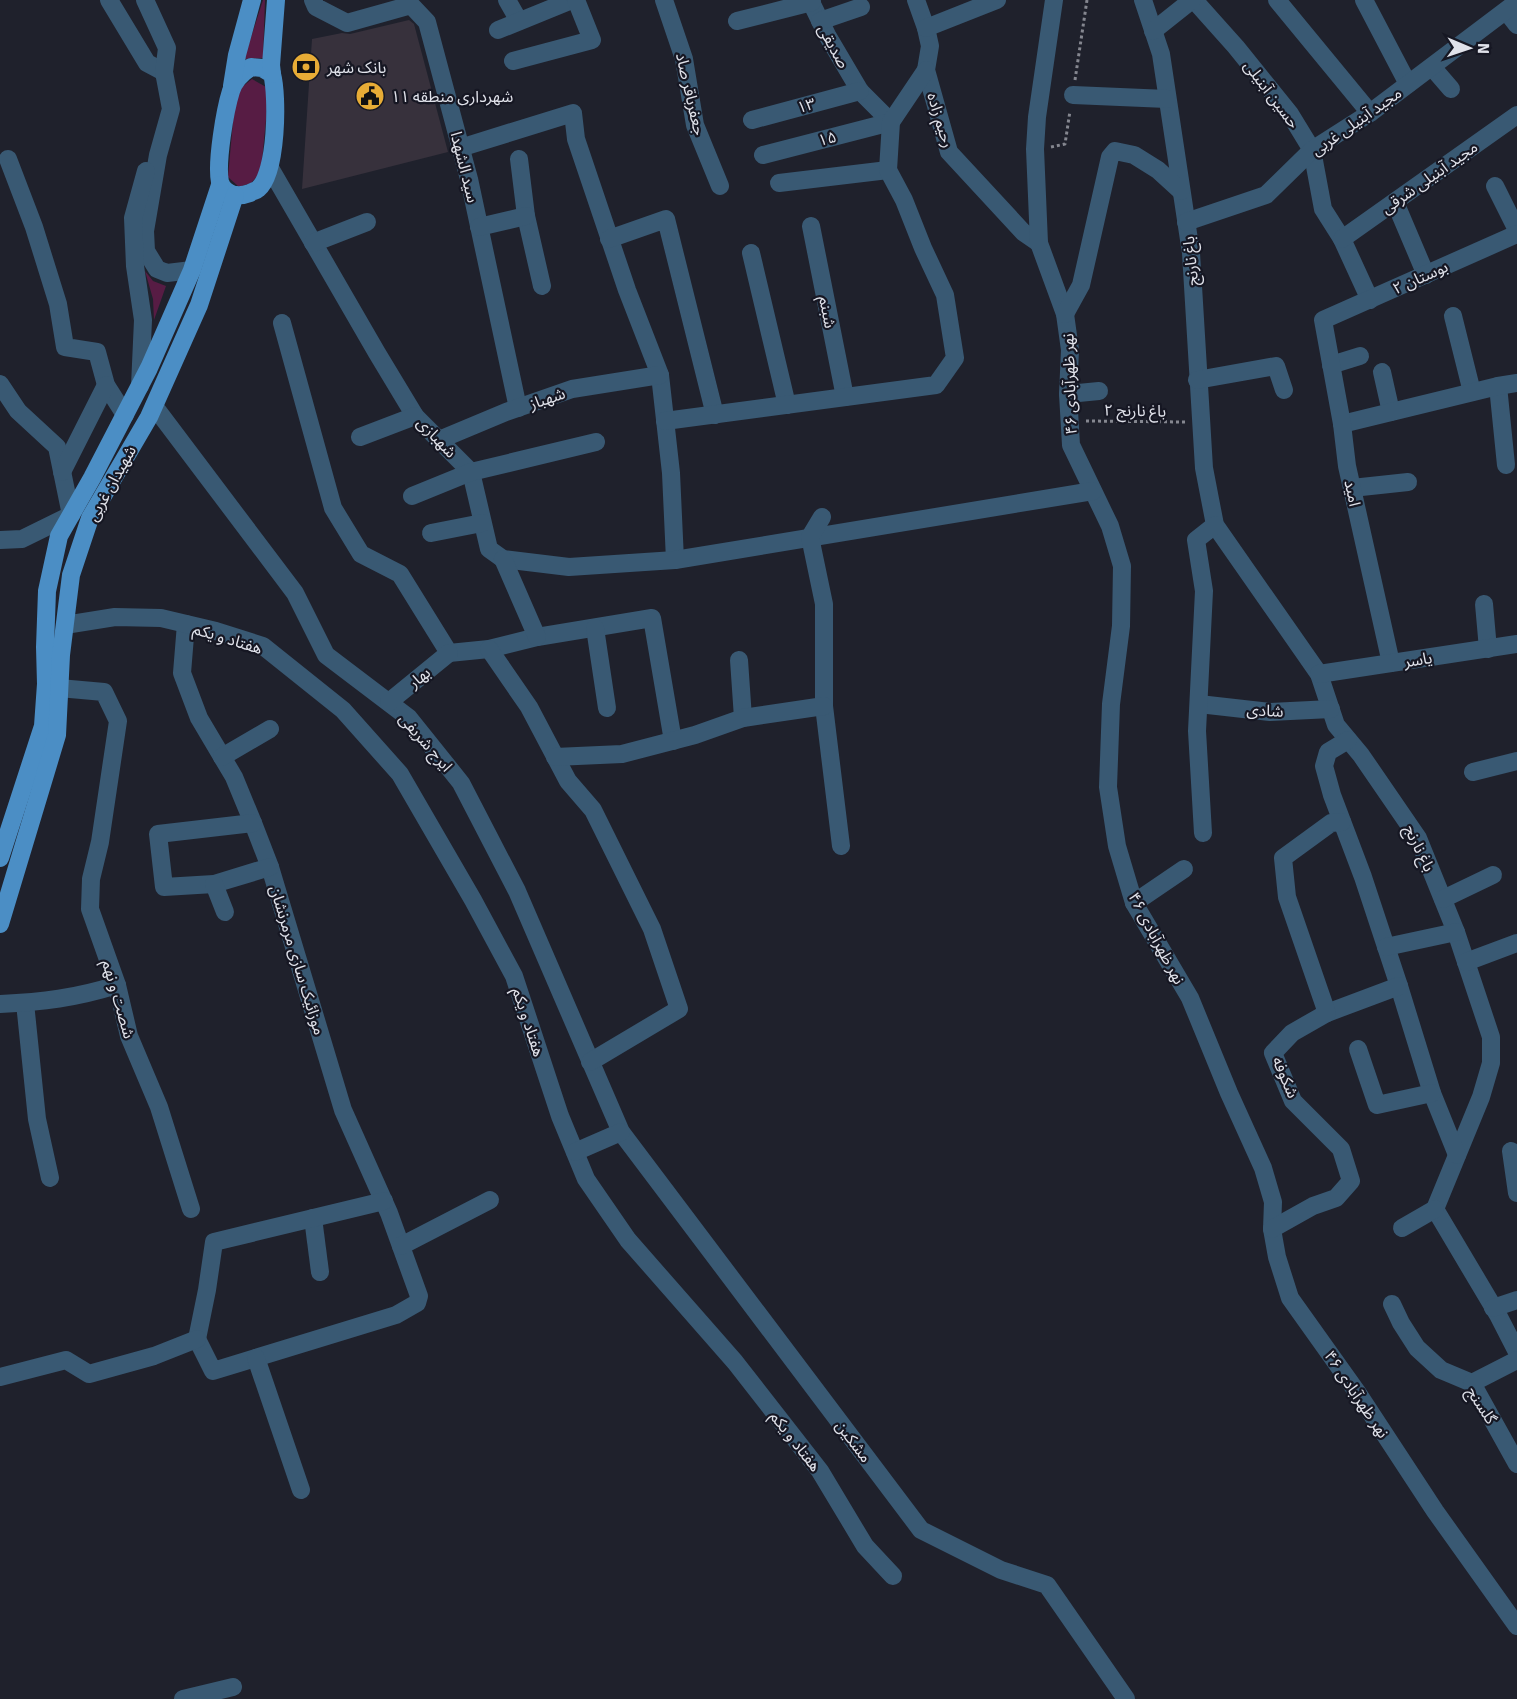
<svg xmlns="http://www.w3.org/2000/svg" width="1517" height="1699" viewBox="0 0 1517 1699" font-family="Signika,'Noto Sans Arabic',sans-serif">
  <rect width="100%" height="100%" fill="#1f212c"/>
  <g fill="#571c44">
    <polygon points="263,0 265,0 263,58 244,59"/>
    <polygon points="252,79 266,87 268,98 261,172 251,183 239,187 228,177 235,99 242,87"/>
    <polygon points="145,271 153,281 166,286 154,320 153,299"/>
  </g>
  <polygon fill="#37313c" points="409,20 414,24 448,152 302,189 312,39 342,33 350,34"/>
  <g fill="none" stroke-linecap="round" stroke-linejoin="round">
    <g stroke="#858790" stroke-width="3" stroke-dasharray="3 3" stroke-linecap="butt">
      <polyline points="1075,80 1087,0"/>
      <polyline points="1051,147 1065,144 1070,111"/>
      <polyline points="1086,421 1185,422"/>
    </g>
    <g stroke="#395973" stroke-width="18">
      <polyline points="109,0 147,63 164,72"/>
      <polyline points="145,0 167,48 164,72 171,109 158,155 145,231 146,251 157,269 167,273 192,270"/>
      <polyline points="313,0 316,7 347,23 411,5 427,22 469,179 518,408"/>
      <polyline points="507,0 519,21"/>
      <polyline points="664,0 684,59 695,125 720,186"/>
      <polyline points="810,0 827,35 860,91 891,122"/>
      <polyline points="916,0 926,28 930,46 926,70 949,152 1023,232 1039,243"/>
      <polyline points="1054,0 1037,117 1035,149 1039,243 1065,314 1070,350 1068,394 1071,445 1110,526 1122,566 1121,626 1111,704 1108,787 1117,846 1134,903 1190,998 1229,1093 1263,1168 1273,1202 1272,1229 1277,1257 1290,1298 1357,1392 1435,1511 1517,1626"/>
      <polyline points="1143,0 1161,54 1191,253 1204,468 1215,525 1319,674 1336,725 1361,755 1418,838 1456,932 1491,1037 1491,1063 1481,1097 1435,1209 1498,1315 1517,1352"/>
      <polyline points="1194,0 1236,47 1290,114 1312,150 1323,209 1342,239 1370,300"/>
      <polyline points="1277,0 1370,113"/>
      <polyline points="1364,0 1408,84"/>
      <polyline points="1506,11 1517,25"/>
      <polyline points="737,21 812,2"/>
      <polyline points="820,21 861,7"/>
      <polyline points="926,28 997,0"/>
      <polyline points="498,30 572,0"/>
      <polyline points="1153,31 1192,0"/>
      <polyline points="513,61 592,40 576,0"/>
      <polyline points="1432,67 1451,89"/>
      <polyline points="1073,95 1167,99"/>
      <polyline points="752,120 860,91"/>
      <polyline points="460,148 573,113 576,139 627,290 660,375 671,473 675,560"/>
      <polyline points="763,155 891,122"/>
      <polyline points="8,159 34,227 58,304 65,347 97,352 106,385 125,415"/>
      <polyline points="519,159 526,216 542,286"/>
      <polyline points="270,168 377,353 415,416 471,472 489,549 503,559 569,567 675,560 1093,491"/>
      <polyline points="779,183 888,170"/>
      <polyline points="1495,186 1517,230"/>
      <polyline points="1395,202 1426,275"/>
      <polyline points="1186,222 1266,195 1312,150 1370,113 1517,2"/>
      <polyline points="811,226 845,397"/>
      <polyline points="479,227 526,216"/>
      <polyline points="609,239 666,219 715,415"/>
      <polyline points="1342,239 1517,115"/>
      <polyline points="313,243 367,222"/>
      <polyline points="751,253 787,405"/>
      <polyline points="1065,314 1081,285 1110,157 1115,151 1134,155 1158,170 1181,191"/>
      <polyline points="1453,316 1472,392"/>
      <polyline points="282,323 333,508 361,554 400,574 449,653 489,649 537,637 652,618 673,741"/>
      <polyline points="1331,365 1360,356"/>
      <polyline points="1382,372 1391,412"/>
      <polyline points="1197,380 1276,366 1284,390"/>
      <polyline points="0,384 18,411 57,447 71,515 22,539 0,540"/>
      <polyline points="140,386 143,320 135,266 133,218 146,171"/>
      <polyline points="1498,386 1506,465"/>
      <polyline points="1068,394 1099,391"/>
      <polyline points="154,406 295,593 326,655 409,718 461,783 517,891 621,1132 921,1530 1001,1570 1047,1585 1126,1699"/>
      <polyline points="665,421 936,385 955,358 945,295 923,248 904,200 888,170 891,122 926,70"/>
      <polyline points="1342,424 1498,386 1517,383"/>
      <polyline points="360,437 415,416"/>
      <polyline points="439,440 506,412 572,389 660,375"/>
      <polyline points="62,472 106,385"/>
      <polyline points="1352,488 1408,482"/>
      <polyline points="412,496 471,472 596,442"/>
      <polyline points="822,517 810,537 824,604 824,706 841,846"/>
      <polyline points="431,533 482,523"/>
      <polyline points="503,559 537,637"/>
      <polyline points="1484,604 1488,649"/>
      <polyline points="186,624 182,673 199,718 234,777 253,823 270,867 343,1110 389,1213 419,1296 417,1303 396,1315 213,1371 197,1339"/>
      <polyline points="65,625 115,617 161,618 216,631 263,646 343,710 400,774 473,900 514,976 560,1116 586,1179 628,1240 735,1362 820,1471 865,1546 893,1576"/>
      <polyline points="595,628 607,708"/>
      <polyline points="489,649 529,707 568,781 593,810 652,929 679,1009 590,1062"/>
      <polyline points="739,660 743,718"/>
      <polyline points="1391,663 1347,466 1342,424 1323,320 1517,234"/>
      <polyline points="1319,674 1517,644"/>
      <polyline points="59,688 104,692 118,721 100,842 91,879 90,909 117,985 129,1036 159,1107 191,1209"/>
      <polyline points="389,702 449,653"/>
      <polyline points="1199,704 1270,712 1331,709"/>
      <polyline points="1348,740 1328,752 1324,766 1332,795 1363,877 1399,986 1432,1093 1457,1155"/>
      <polyline points="222,757 270,729"/>
      <polyline points="555,757 622,754 695,735 743,718 824,706"/>
      <polyline points="1473,772 1517,761"/>
      <polyline points="253,823 158,834 164,887 214,884 270,867"/>
      <polyline points="1203,833 1197,731 1204,591 1196,540 1215,525"/>
      <polyline points="214,884 225,912"/>
      <polyline points="1443,899 1493,875"/>
      <polyline points="1134,903 1184,869"/>
      <polyline points="1386,947 1456,932"/>
      <polyline points="1466,962 1517,943"/>
      <polyline points="25,1003 37,1119 50,1178"/>
      <path d="M 0,1004 C 42,1002 76,998 117,985"/>
      <polyline points="1327,1013 1399,986"/>
      <polyline points="1358,1049 1377,1105 1432,1093"/>
      <polyline points="1511,1151 1517,1193"/>
      <polyline points="575,1152 621,1132"/>
      <polyline points="313,1218 320,1272"/>
      <polyline points="1402,1228 1435,1209"/>
      <polyline points="1272,1229 1313,1206 1336,1198 1351,1181 1341,1149 1293,1101 1273,1053 1292,1033 1327,1013 1287,897 1283,858 1331,823 1342,822"/>
      <polyline points="401,1246 490,1200"/>
      <polyline points="1392,1304 1401,1323 1417,1348 1441,1370 1472,1383 1517,1464"/>
      <polyline points="1493,1308 1517,1300"/>
      <polyline points="197,1339 207,1290 214,1242 384,1201"/>
      <polyline points="256,1358 301,1490"/>
      <polyline points="0,1377 66,1360 89,1374 154,1356 197,1339"/>
      <polyline points="1472,1383 1517,1360"/>
      <polyline points="183,1699 233,1687"/>
    </g>
    <g stroke="#4b8ec5" stroke-width="18">
      <path d="M 251,67 L 262,68 L 272,74 C 278,96 277,174 258,189 C 256,191 252,191 250,193 C 242,196 235,197 228,192 C 224,190 221,185 220,182 C 216,163 225,110 231,91 C 234,81 242,73 251,67 Z"/>
      <polyline points="272,74 271,65 276,0"/>
      <polyline points="232,86 237,55 252,0"/>
      <polyline points="0,858 43,726 46,684 45,647 47,591 59,536 92,478 149,368 192,270 220,185"/>
      <polyline points="0,924 57,735 61,655 71,575 90,518 149,417 199,305 235,195"/>
    </g>
  </g>
  <defs>
    <g id="bank-disc" transform="scale(1.5)"><circle r="9.5" fill="#e7ac36" stroke="#161723"/><path d="M-6-4H6V4H-6ZM0-2.3a2.3 2.3 0 1 0 0 4.6a2.3 2.3 0 1 0 0-4.6Z" fill="#111"/></g>
    <g id="civic-disc" transform="scale(1.5)"><circle r="9.5" fill="#e7ac36" stroke="#161723"/><path d="M-.6-6.5H3V-4.5H.6V-3L4-1V1h2V6H-6V1h2V-1L-.6-3ZM-1.2 2.5V6h2.4V2.5Z" fill="#111"/></g>
  </defs>
  <g fill-rule="evenodd">
    <use href="#bank-disc" x="306" y="67"/>
    <use href="#civic-disc" x="370" y="96"/>
  </g>
  <g text-anchor="middle" stroke-width="4.5" stroke-linejoin="round" paint-order="stroke">
    <g font-size="16" fill="#e0e2ea" stroke="#161723">
      <text transform="translate(834 46) rotate(61)" y="6">صدیقی</text>
      <text transform="translate(691 94) rotate(77)" y="6">جعفرباقر صاد</text>
      <text transform="translate(1272 94) rotate(53)" y="6">حسین آبنیلی</text>
      <text transform="translate(806 105) rotate(-15)" y="6">۱۳</text>
      <text transform="translate(941 120) rotate(73)" y="6">رحیم زاده</text>
      <text transform="translate(1356 121) rotate(-35)" y="6">مجید آبنیلی غربی</text>
      <text transform="translate(827 138) rotate(-14)" y="6">۱۵</text>
      <text transform="translate(465 167) rotate(76)" y="6">سید الشهدا</text>
      <text transform="translate(1429 177) rotate(-35)" y="6">مجید آبنیلی شرقی</text>
      <text transform="translate(1190 261) rotate(-95)" y="6">باغ نارنج</text>
      <text transform="translate(1420 277) rotate(-24)" y="6">بوستان ۲</text>
      <text transform="translate(828 312) rotate(79)" y="6">شبنم</text>
      <text transform="translate(1069 384) rotate(-92)" y="6">نهر ظهرآبادی ۴۶</text>
      <text transform="translate(547 398) rotate(-19)" y="6">شهباز</text>
      <text transform="translate(1135 410) rotate(1)" y="6">باغ نارنج ۲</text>
      <text transform="translate(437 437) rotate(46)" y="6">شهبازی</text>
      <text transform="translate(111 483) rotate(-61)" y="6">شهیدان غربی</text>
      <text transform="translate(1353 493) rotate(78)" y="6">امید</text>
      <text transform="translate(228 638) rotate(17)" y="6">هفتاد و یکم</text>
      <text transform="translate(1418 659) rotate(-9)" y="6">یاسر</text>
      <text transform="translate(419 677) rotate(-39)" y="6">بهار</text>
      <text transform="translate(1265 710) rotate(3)" y="6">شادی</text>
      <text transform="translate(426 742) rotate(49)" y="6">ایرج شریفی</text>
      <text transform="translate(1420 848) rotate(64)" y="6">باغ نارنج</text>
      <text transform="translate(1157 938) rotate(62)" y="6">نهر ظهرآبادی ۴۶</text>
      <text transform="translate(298 960) rotate(73)" y="6">موزائیک سازی مرمرنشان</text>
      <text transform="translate(119 999) rotate(74)" y="6">شصت و نهم</text>
      <text transform="translate(529 1022) rotate(72)" y="6">هفتاد و یکم</text>
      <text transform="translate(1286 1077) rotate(67)" y="6">شکوفه</text>
      <text transform="translate(1357 1394) rotate(56)" y="6">نهر ظهرآبادی ۴۶</text>
      <text transform="translate(1482 1405) rotate(57)" y="6">گلسنج</text>
      <text transform="translate(796 1441) rotate(52)" y="6">هفتاد و یکم</text>
      <text transform="translate(854 1441) rotate(53)" y="6">مشکین</text>
    </g>
    <g font-size="16" fill="#e0e2ea" stroke="#161723" text-anchor="start">
      <text x="327" y="73">بانک شهر</text>
      <text x="391" y="102">شهرداری منطقه ۱۱</text>
    </g>
  </g>
  <g transform="translate(1469 48) rotate(92)" stroke="#161723" stroke-width="4.5" paint-order="stroke">
  <path d="M0-4.5L10 22L0 15L-10 22Z" fill="#e0e2ea"/>
  <text y="-9" font-size="16" font-weight="bold" text-anchor="middle" fill="#e0e2ea">N</text>
  </g>
</svg>
